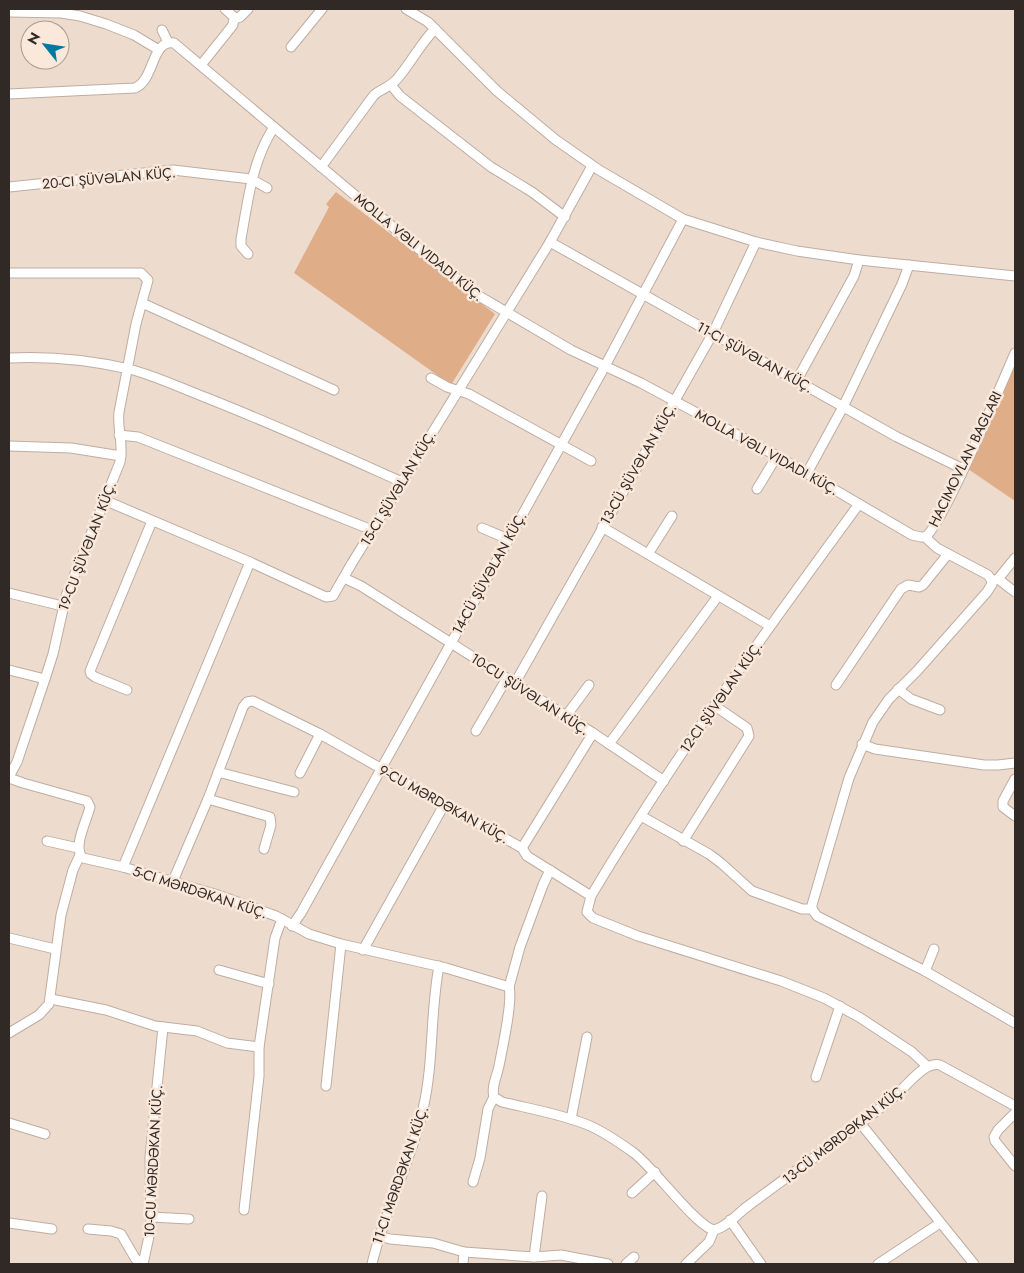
<svg xmlns="http://www.w3.org/2000/svg" width="1024" height="1273" viewBox="0 0 1024 1273" font-family="Jost,sans-serif">
  <rect width="100%" height="100%" fill="#eddbce"/>
  <g fill="#e0ad89">
    <polygon points="336,192 495,314 451,385 294,273 329,207 326,204"/>
    <polygon points="1015,364 1015,501 968,469"/>
  </g>
  <g fill="none" stroke-linecap="round" stroke-linejoin="round">
    <g stroke="#beada1" stroke-width="11">
      <g id="minor">
        <polyline points="406,9 428,22 497,91 556,140 599,170 683,219 756,242 797,251 859,260 1015,276"/>
        <polyline points="9,12 61,13 80,16 106,24 134,35 159,50"/>
        <polyline points="235,19 240,17 248,9"/>
        <polyline points="162,30 168,42"/>
        <polyline points="291,47 322,9"/>
        <polyline points="201,65 233,25 234,17 225,9"/>
        <polyline points="391,85 400,96 491,167 532,192 565,217"/>
        <path d="M 9,94 L 135,88 C 155,80 151,39 174,43 L 419,249 L 479,296 L 571,350 L 641,383 L 777,456 L 912,535 L 921,537 L 925,537"/>
        <path d="M 321,167 L 374,95 C 381,89 390,87 397,79 C 411,63 420,44 435,29"/>
        <polyline points="9,187 173,170 251,179 267,188"/>
        <polyline points="550,242 897,437 963,469"/>
        <path d="M 248,254 L 241,246 L 241,239 C 248,200 252,161 274,127"/>
        <path d="M 9,273 L 141,273 L 148,280 L 136,324 L 119,412 C 117,429 124,445 120,462 L 66,596 L 53,654 L 45,679 L 17,762 L 9,777"/>
        <polyline points="142,303 334,390"/>
        <path d="M 9,358 C 48,356 90,360 129,369 C 156,376 181,388 207,398 C 273,424 337,453 402,482"/>
        <polyline points="431,378 447,387 469,394 591,461"/>
        <polyline points="797,380 854,276 859,260"/>
        <polyline points="119,435 138,437 372,530"/>
        <polyline points="9,446 71,448 121,456"/>
        <polyline points="807,473 843,407 902,284 909,265"/>
        <polyline points="757,489 777,456"/>
        <polyline points="104,500 250,562 326,597 333,596 352,563 550,242 592,166"/>
        <polyline points="602,527 770,626"/>
        <polyline points="482,528 508,539"/>
        <path d="M 925,537 C 942,527 1003,380 1015,353"/>
        <polyline points="925,537 937,548 988,575 992,581"/>
        <polyline points="648,554 672,516"/>
        <polyline points="344,578 361,586 593,733 664,781"/>
        <polyline points="998,579 1015,558"/>
        <polyline points="992,581 992,584 987,592 917,671 889,699 873,722 849,778 812,905 812,909 817,916 925,971 1015,1023"/>
        <polyline points="992,581 998,579 1015,592"/>
        <polyline points="9,593 63,606"/>
        <polyline points="9,670 45,679"/>
        <polyline points="515,683 713,333 756,242"/>
        <polyline points="836,685 901,589 908,585 919,587 923,585 948,554"/>
        <polyline points="898,689 911,699 940,710"/>
        <polyline points="127,690 95,677 91,674 90,671 152,521"/>
        <polyline points="566,716 589,685"/>
        <polyline points="476,731 507,678"/>
        <polyline points="609,744 718,596"/>
        <polyline points="862,744 875,749 984,765 998,765 1015,763"/>
        <polyline points="218,772 294,792"/>
        <polyline points="300,773 320,734"/>
        <path d="M 9,778 L 23,783 L 87,801 L 90,807 C 87,820 72,848 83,858 L 123,867 L 218,895 L 276,916 L 309,934 L 341,944 L 446,968 L 509,987"/>
        <polyline points="1015,779 1003,801 1003,807 1015,816"/>
        <polyline points="208,799 270,817 271,825 264,849"/>
        <polyline points="641,816 709,854 721,863 752,891 802,909 812,909"/>
        <polyline points="47,841 78,848"/>
        <polyline points="683,841 749,736 747,728 715,706"/>
        <polyline points="522,848 593,733"/>
        <polyline points="123,867 250,562"/>
        <polyline points="173,881 208,799 243,707 247,702 253,701 320,734 522,848 527,856 591,896 587,912 593,918 638,936 781,981 824,998 859,1017 912,1052 927,1066"/>
        <path d="M 591,896 C 672,760 766,631 859,504"/>
        <polyline points="292,926 301,913 605,366 683,219"/>
        <polyline points="9,938 55,949"/>
        <polyline points="363,950 444,805"/>
        <polyline points="219,970 269,984"/>
        <polyline points="925,971 934,949"/>
        <path d="M 509,987 C 513,1001 502,1050 499,1066 C 497,1076 491,1087 494,1097 L 502,1102 C 531,1109 561,1114 588,1125 C 605,1132 620,1143 634,1153 C 654,1168 697,1227 714,1230"/>
        <polyline points="509,987 520,947 543,885 550,870"/>
        <polyline points="51,999 106,1010 155,1026 197,1031 227,1043 259,1047"/>
        <polyline points="9,1033 39,1015 49,1004 61,915 73,870 80,855"/>
        <polyline points="816,1077 840,1006"/>
        <polyline points="326,1086 341,944"/>
        <polyline points="1015,1113 998,1130 994,1137 995,1141 1015,1166"/>
        <polyline points="571,1119 587,1037"/>
        <polyline points="9,1123 45,1134"/>
        <polyline points="861,1124 974,1264"/>
        <polyline points="473,1182 480,1158 488,1109 494,1097"/>
        <polyline points="632,1193 655,1172"/>
        <polyline points="244,1210 259,1076 259,1047 275,938 282,919"/>
        <polyline points="151,1217 189,1219"/>
        <polyline points="730,1220 761,1264"/>
        <polyline points="9,1223 52,1229"/>
        <polyline points="88,1229 111,1231 121,1234 135,1258 141,1264"/>
        <polyline points="379,1236 390,1239 433,1243 464,1252 534,1257 561,1255 608,1264"/>
        <polyline points="534,1257 542,1196"/>
        <polyline points="143,1264 151,1227 150,1157 163,1027"/>
        <path d="M 372,1264 C 384,1211 411,1163 423,1109 C 434,1062 430,1013 439,966"/>
        <polyline points="463,1264 464,1252"/>
        <polyline points="626,1264 634,1257"/>
        <path d="M 686,1264 L 709,1242 L 714,1230 C 727,1227 737,1214 748,1206 C 797,1169 848,1135 895,1096 C 907,1086 924,1061 940,1065 L 1015,1106"/>
        <polyline points="878,1264 940,1223"/>
      </g>
    </g>
    <use href="#minor" stroke="#fff" stroke-width="9"/>
  </g>
  <g text-anchor="middle" stroke-width="5" stroke-linejoin="round" paint-order="stroke">
    <g font-size="14" fill="#302925" stroke="#fae8db">
      <text transform="translate(109 178) rotate(-5)" y="5">20-CI ŞÜVƏLAN KÜÇ.</text>
      <text transform="translate(419 247) rotate(39)" y="5">MOLLA VƏLI VIDADI KÜÇ.</text>
      <text transform="translate(755 357) rotate(29)" y="5">11-CI ŞÜVƏLAN KÜÇ.</text>
      <text transform="translate(767 452) rotate(29)" y="5">MOLLA VƏLI VIDADI KÜÇ.</text>
      <text transform="translate(965 459) rotate(-64)" y="5">HACIMOVLAN BAGLARI</text>
      <text transform="translate(638 464) rotate(-60)" y="5">13-CÜ ŞÜVƏLAN KÜÇ.</text>
      <text transform="translate(398 488) rotate(-59)" y="5">15-CI ŞÜVƏLAN KÜÇ.</text>
      <text transform="translate(87 546) rotate(-69)" y="5">19-CU ŞÜVƏLAN KÜÇ.</text>
      <text transform="translate(489 573) rotate(-61)" y="5">14-CÜ ŞÜVƏLAN KÜÇ.</text>
      <text transform="translate(530 694) rotate(33)" y="5">10-CU ŞÜVƏLAN KÜÇ.</text>
      <text transform="translate(721 697) rotate(-55)" y="5">12-CI ŞÜVƏLAN KÜÇ.</text>
      <text transform="translate(444 804) rotate(29)" y="5">9-CU MƏRDƏKAN KÜÇ.</text>
      <text transform="translate(200 892) rotate(18)" y="5">5-CI MƏRDƏKAN KÜÇ.</text>
      <text transform="translate(844 1134) rotate(-38)" y="5">13-CÜ MƏRDƏKAN KÜÇ.</text>
      <text transform="translate(153 1161) rotate(-87)" y="5">10-CU MƏRDƏKAN KÜÇ.</text>
      <text transform="translate(400 1175) rotate(-71)" y="5">11-CI MƏRDƏKAN KÜÇ.</text>
    </g>
  </g>
  <rect width="1024" height="1273" fill="none" stroke="#302925" stroke-width="20"/>
  <g transform="translate(45 45) rotate(300)"><circle r="24" fill="#fae8db" stroke="#a99c92"/>
  <path d="M0-4L9 19L0 12L-9 19Z" fill="#0079a1"/>
  <text y="-8" font-size="14" font-weight="bold" text-anchor="middle" fill="#302925">N</text>
  </g>
</svg>
